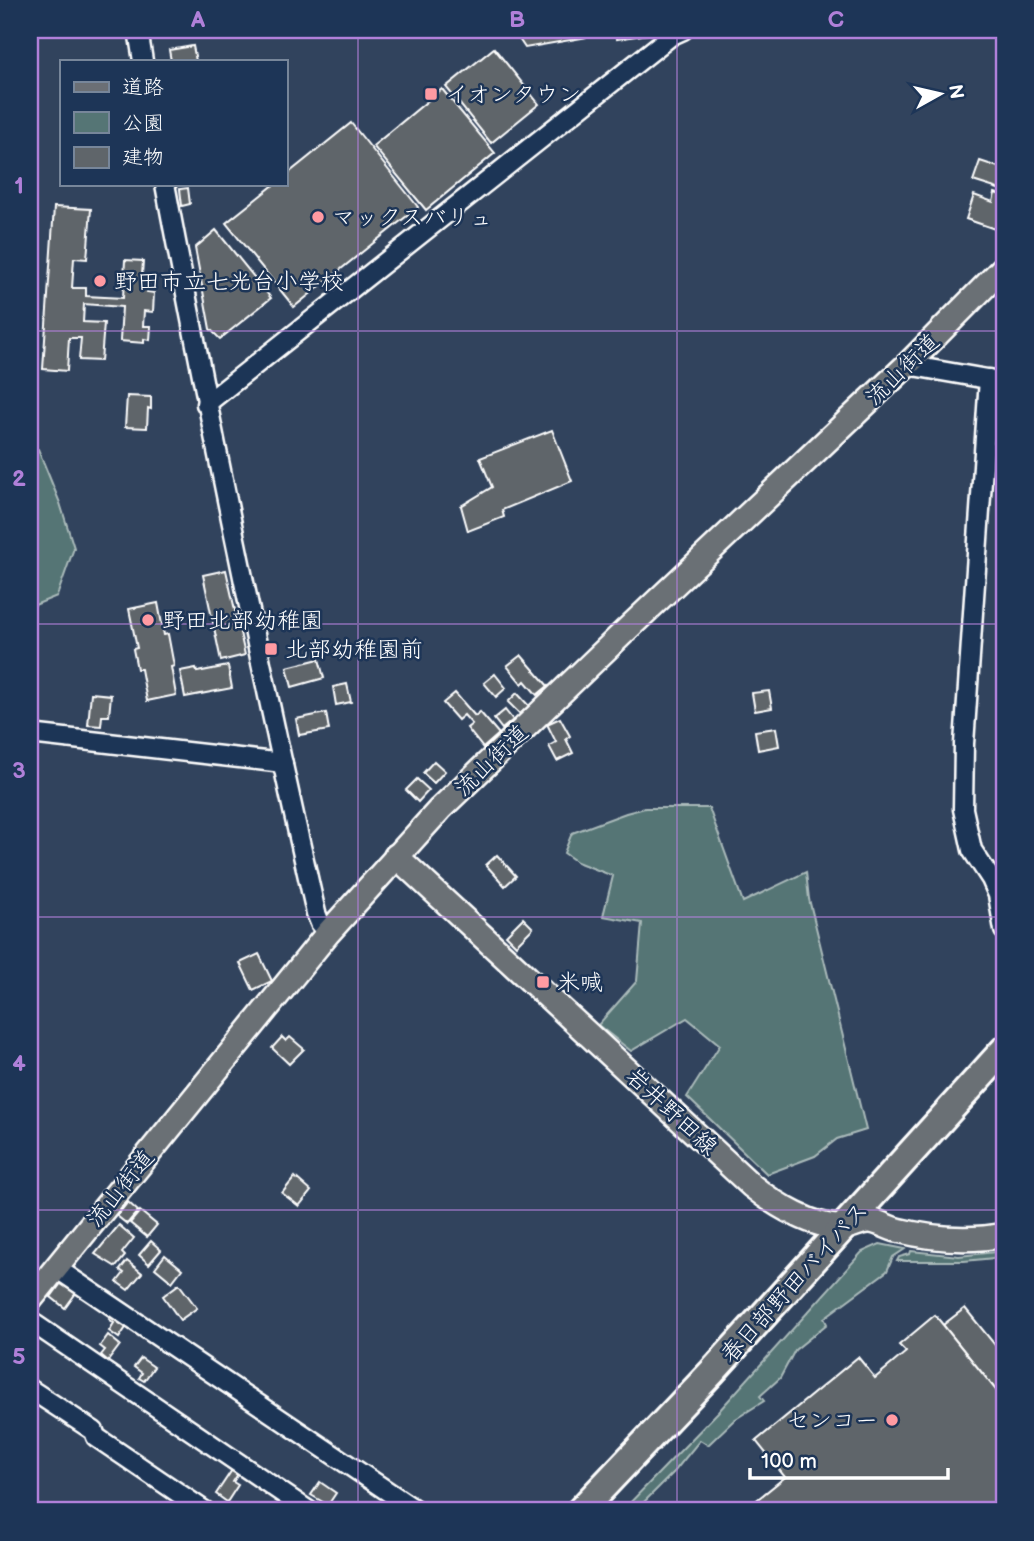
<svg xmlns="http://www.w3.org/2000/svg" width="1034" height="1541" viewBox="0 0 1034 1541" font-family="'Balsamiq Sans','Klee One',sans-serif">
  <rect width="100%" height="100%" fill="#31435d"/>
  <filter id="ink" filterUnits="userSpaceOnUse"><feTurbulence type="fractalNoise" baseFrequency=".0143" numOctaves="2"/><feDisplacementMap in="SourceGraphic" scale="14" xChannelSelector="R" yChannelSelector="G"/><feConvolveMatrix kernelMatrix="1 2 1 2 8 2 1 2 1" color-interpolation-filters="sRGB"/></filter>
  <g filter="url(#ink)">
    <g fill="#557575" stroke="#aababa" stroke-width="2">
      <polygon points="38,449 60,503 74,548 57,596 30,607 30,450"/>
      <polygon points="645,808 709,808 743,902 806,872 809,899 866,1130 837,1139 815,1156 767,1174 687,1097 720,1045 687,1018 631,1051 598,1025 637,981 642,923 603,916 613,876 577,862 564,853 572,833 626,813"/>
      <polygon points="880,1244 905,1249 893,1257 887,1271 824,1318 827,1324 795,1350 780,1378 760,1396 764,1401 734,1420 708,1445 700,1440 674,1472 635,1511 622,1511 718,1412 862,1252"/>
      <polygon points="911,1251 959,1256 1004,1251 1004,1257 964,1261 897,1261 899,1257 910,1254"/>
    </g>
    <g fill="#5f656a" stroke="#fff" stroke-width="2">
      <polygon points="513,30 648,30 649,34 617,39 616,32 525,48"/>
      <polygon points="193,46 196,61 171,61 169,50"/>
      <polygon points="494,48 539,104 491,143 446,87"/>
      <polygon points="442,89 495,153 426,210 373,146"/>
      <polygon points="351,123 418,207 294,307 226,223 275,184 285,184 285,176"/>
      <polygon points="980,161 1004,169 1004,191 973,181"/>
      <polygon points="188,188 190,204 182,206 180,189"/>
      <polygon points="995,193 1004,196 1004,232 966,219 974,195 993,202"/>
      <polygon points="54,207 91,209 87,259 74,258 72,288 86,288 86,296 123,298 125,260 143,261 142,275 148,276 147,292 154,293 153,312 144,311 143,326 151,326 150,340 144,339 144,343 120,341 122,307 84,304 83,322 104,323 101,361 79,360 81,338 69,338 67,371 43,369"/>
      <polygon points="216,230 271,298 220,339 210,329 195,248"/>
      <polygon points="127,396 151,397 151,409 148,408 147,428 125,427"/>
      <polygon points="552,430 572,481 502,510 504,517 468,531 461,506 492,487 480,458"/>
      <polygon points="226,570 245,655 221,661 203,575"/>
      <polygon points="158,603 164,635 168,634 174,666 171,667 176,695 147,701 141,669 137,669 133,649 137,648 129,609"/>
      <polygon points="521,655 548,686 537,695 525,681 522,684 507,666"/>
      <polygon points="319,659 324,678 292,687 287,667"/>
      <polygon points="228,666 232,688 185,697 180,671 196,668 197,672"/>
      <polygon points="495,674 506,688 496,697 484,683"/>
      <polygon points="347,684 351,702 336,705 333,687"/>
      <polygon points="769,691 772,708 755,711 752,693"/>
      <polygon points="91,693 111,695 109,716 102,716 101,726 88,725"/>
      <polygon points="455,693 475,716 480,712 499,734 483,748 467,728 472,724 464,715 458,720 443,703"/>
      <polygon points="517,693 529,706 520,714 508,702"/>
      <polygon points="505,710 513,720 502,729 494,719"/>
      <polygon points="326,713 329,730 299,735 296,719"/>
      <polygon points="560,718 570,736 566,739 573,753 557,761 549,746 556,742 547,724"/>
      <polygon points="776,728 779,746 758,750 755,731"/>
      <polygon points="434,761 445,771 434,783 423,773"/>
      <polygon points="417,779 429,790 418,802 406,790"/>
      <polygon points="497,855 516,876 505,886 486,865"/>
      <polygon points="523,918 533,928 516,945 506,935"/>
      <polygon points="259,954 272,981 253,990 240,963"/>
      <polygon points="282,1037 286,1041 290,1037 304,1049 289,1064 272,1048"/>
      <polygon points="295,1177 311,1191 299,1206 282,1193"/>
      <polygon points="128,1202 138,1211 127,1224 117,1216"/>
      <polygon points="140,1211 157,1225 147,1237 130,1223"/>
      <polygon points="119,1225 134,1238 122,1253 125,1256 116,1267 95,1254"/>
      <polygon points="151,1241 161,1250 149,1264 139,1255"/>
      <polygon points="165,1255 182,1269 172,1282 155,1268"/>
      <polygon points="127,1261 142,1273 128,1290 117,1282 124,1273 120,1270"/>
      <polygon points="62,1282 76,1293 65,1308 51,1297"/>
      <polygon points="179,1284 197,1308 180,1320 163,1296"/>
      <polygon points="965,1308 1004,1356 1004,1400 943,1325"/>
      <polygon points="113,1312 129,1323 119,1338 109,1331 114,1323 109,1319"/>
      <polygon points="935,1315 1004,1400 1004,1511 743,1511 785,1477 756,1441 858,1357 875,1378 906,1352 899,1345"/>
      <polygon points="108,1335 120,1345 108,1361 101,1355 105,1350 100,1346"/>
      <polygon points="141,1358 154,1367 144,1381 139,1378 142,1373 134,1367"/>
      <polygon points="232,1470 238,1474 233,1482 238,1485 227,1502 216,1494"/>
      <polygon points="320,1482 336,1493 328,1505 311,1495"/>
    </g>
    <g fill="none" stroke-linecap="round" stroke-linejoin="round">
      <g stroke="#fff" stroke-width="23">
        <g id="minor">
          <polyline points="138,30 143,61"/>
          <path d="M 165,184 C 211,428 261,671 316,913 L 320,923 L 328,933"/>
          <polyline points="907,365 1004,382"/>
          <polyline points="989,379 964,744 963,809 972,850 991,879 998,895 1004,930"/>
          <polyline points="206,404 672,35 683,30"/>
          <polyline points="30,734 283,763"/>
          <polyline points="56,1268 417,1511"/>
          <polyline points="30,1321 309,1511"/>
          <polyline points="30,1389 94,1431 96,1437 205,1511"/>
        </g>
      </g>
      <g stroke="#fff" stroke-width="28">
        <g id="major">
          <path d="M 396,856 L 752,1186 C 774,1204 815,1229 845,1227 C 854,1226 863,1220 871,1221 C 880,1222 888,1228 897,1230 C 933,1239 968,1242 1004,1235"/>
          <polyline points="30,1300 328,933 440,809 621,635 907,365 1004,267"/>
        </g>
      </g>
      <g stroke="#fff" stroke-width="32">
        <polyline id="highway" points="580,1511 712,1372 1004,1050"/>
      </g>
      <use href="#minor" stroke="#1d3557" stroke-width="18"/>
      <use href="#major" stroke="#6b6f75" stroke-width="23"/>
      <use href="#highway" stroke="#6b6f75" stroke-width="26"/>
    </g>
  </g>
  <path fill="none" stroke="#b080d9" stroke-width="2" stroke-opacity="0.55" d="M 358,30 L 358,1511M 677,30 L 677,1511M 30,331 L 1004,331M 30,624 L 1004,624M 30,917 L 1004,917M 30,1210 L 1004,1210"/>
  <g fill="#ff9aa2" stroke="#1d3557" stroke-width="2.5">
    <rect x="424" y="87" width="14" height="14" rx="3.5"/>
    <circle cx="318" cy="217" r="7"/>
    <circle cx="100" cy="281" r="7"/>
    <circle cx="148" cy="620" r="7"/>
    <rect x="264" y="642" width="14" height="14" rx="3.5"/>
    <rect x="536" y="975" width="14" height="14" rx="3.5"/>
    <circle cx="892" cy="1420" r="7"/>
  </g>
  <g text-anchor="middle" stroke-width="5" stroke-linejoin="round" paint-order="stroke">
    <g font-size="23" fill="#fff" stroke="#1d3557" text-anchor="start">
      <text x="445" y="102">イオンタウン</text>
      <text x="332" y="225">マックスバリュ</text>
      <text x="114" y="289">野田市立七光台小学校</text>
      <text x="162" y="628">野田北部幼稚園</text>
      <text x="285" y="657">北部幼稚園前</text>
      <text x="557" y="990">米喊</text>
      <text x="878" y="1428" text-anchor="end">センコー</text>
    </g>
    <g font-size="23" fill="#fff" stroke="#1d3557">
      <text transform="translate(902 369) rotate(-44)" y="8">流山街道</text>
      <text transform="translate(491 760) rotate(-44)" y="8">流山街道</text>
      <text transform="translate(672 1111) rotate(43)" y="8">岩井野田線</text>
      <text transform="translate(120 1188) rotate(-51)" y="8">流山街道</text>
      <text transform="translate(794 1282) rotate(-48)" y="8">春日部野田バイパス</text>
    </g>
  </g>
  <rect width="1034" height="1541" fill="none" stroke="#1d3557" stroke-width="77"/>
  <rect x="60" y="60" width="228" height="126" fill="#1d3557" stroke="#77869a" stroke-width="2"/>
  <rect x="74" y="82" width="35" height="10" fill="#6b6f75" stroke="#77869a" stroke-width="2"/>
  <text x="122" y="94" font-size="21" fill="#ffffff">道路</text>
  <rect x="74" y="112" width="35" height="21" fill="#557575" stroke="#77869a" stroke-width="2"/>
  <text x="122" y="130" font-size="21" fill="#ffffff">公園</text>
  <rect x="74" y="147" width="35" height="21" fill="#5f656a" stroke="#77869a" stroke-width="2"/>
  <text x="122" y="164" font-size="21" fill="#ffffff">建物</text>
  <g transform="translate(940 94) rotate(82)" stroke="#1d3557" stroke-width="5" paint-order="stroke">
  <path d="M0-5L12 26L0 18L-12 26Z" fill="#ffffff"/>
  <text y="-10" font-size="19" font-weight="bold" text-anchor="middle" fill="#ffffff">N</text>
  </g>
  <path d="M750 1468v10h198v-10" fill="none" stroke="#ffffff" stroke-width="3.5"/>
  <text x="761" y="1468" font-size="21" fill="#ffffff" stroke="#1d3557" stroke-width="5" paint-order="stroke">100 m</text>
  <rect x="38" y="38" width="958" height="1464" fill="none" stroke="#b080d9" stroke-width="2.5"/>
  <g font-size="23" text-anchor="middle" font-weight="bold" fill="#b080d9">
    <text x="198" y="27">A</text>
    <text x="517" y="27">B</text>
    <text x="836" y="27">C</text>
    <text x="19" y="193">1</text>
    <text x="19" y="486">2</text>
    <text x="19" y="778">3</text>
    <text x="19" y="1071">4</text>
    <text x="19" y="1364">5</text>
  </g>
</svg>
